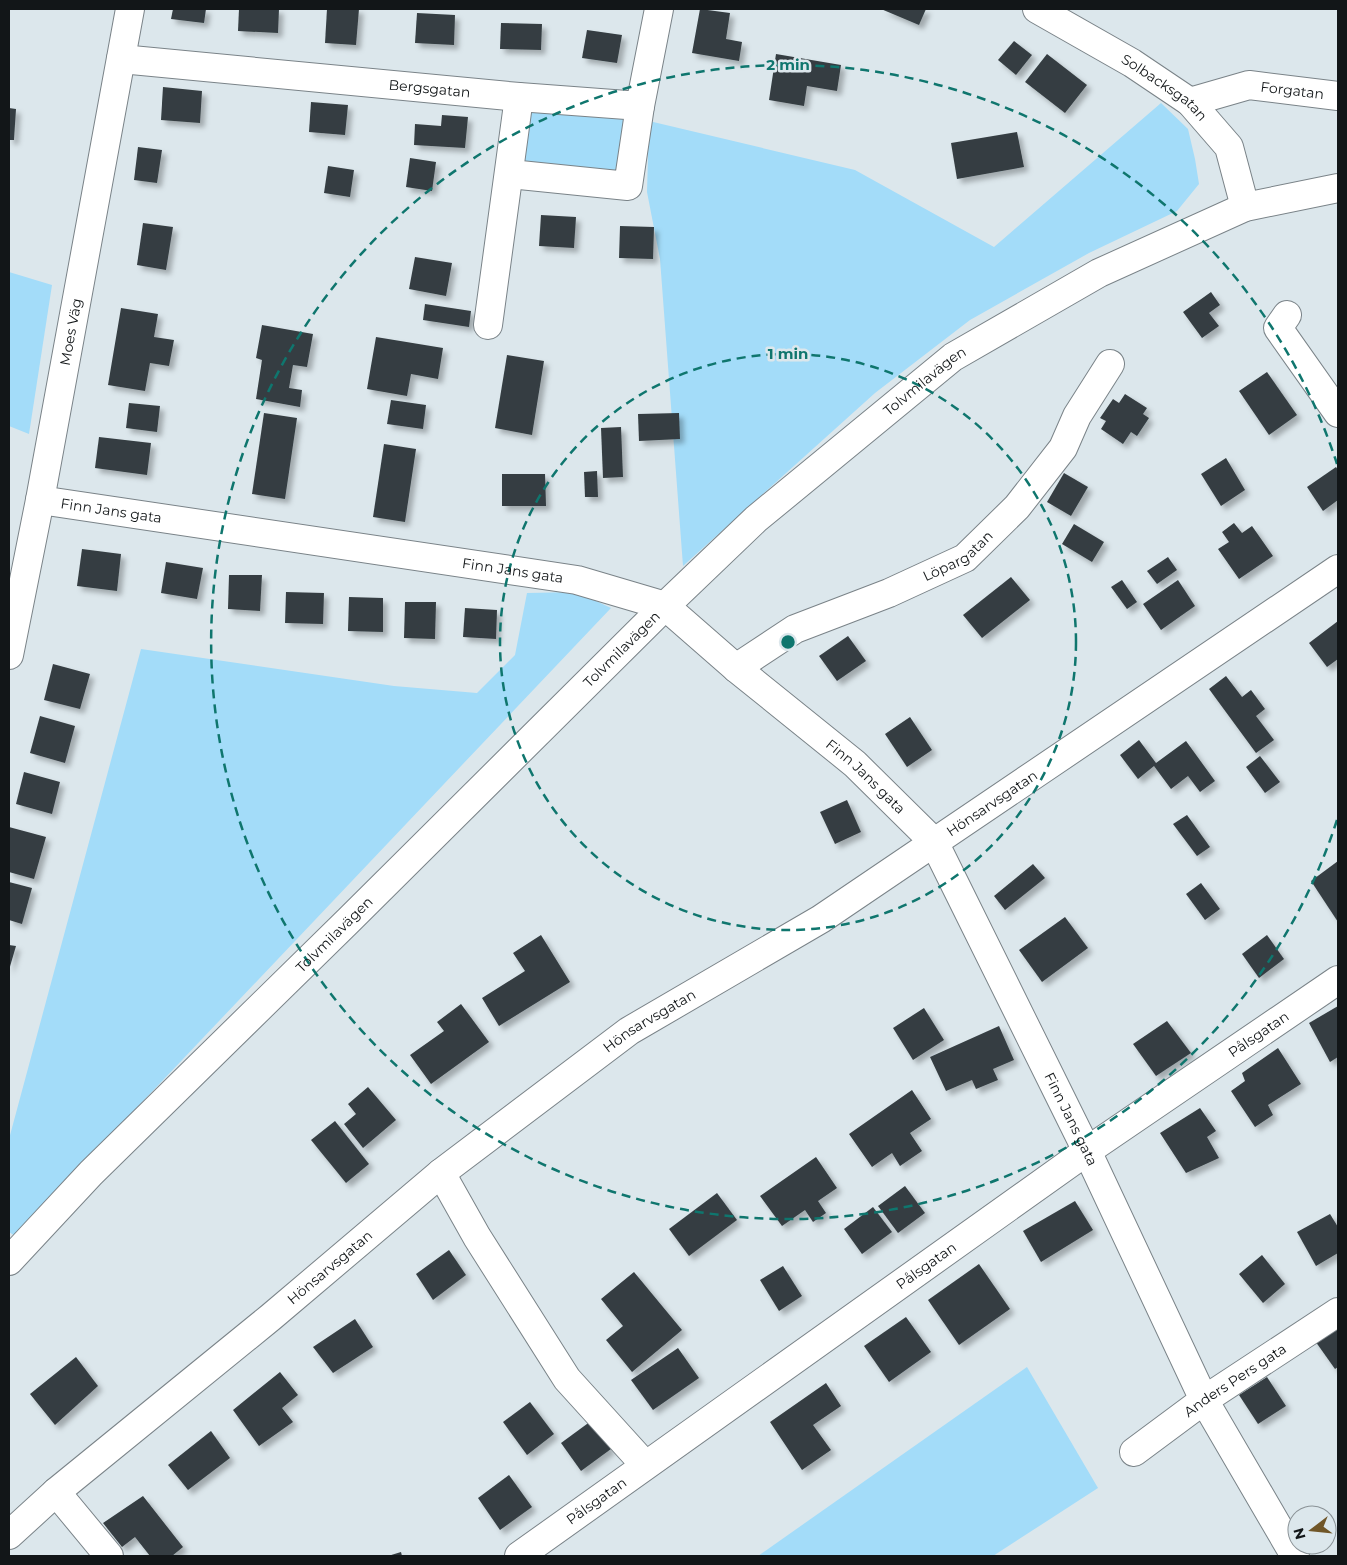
<svg xmlns="http://www.w3.org/2000/svg" width="1347" height="1565" viewBox="0 0 1347 1565" font-family="Montserrat,sans-serif">
  <defs>
    <filter id="shadow"><feDropShadow dx="4.5" dy="4.5" stdDeviation="2.5" flood-color="#0004"/></filter>
  </defs>
  <rect width="100%" height="100%" fill="#dce7ec"/>
  <g fill="#a3dcf9">
    <polygon points="1161,103 1188,129 1195,159 1199,184 1177,211 1089,253 970,320 875,393 683,566 660,259 647,192 649,121 855,170 994,247"/>
    <polygon points="529,104 631,118 620,178 523,162"/>
    <polygon points="9,272 52,285 29,434 9,426"/>
    <polygon points="577,592 611,608 15,1236 9,1232 9,1139 141,649 394,686 477,693 515,655 527,593"/>
    <polygon points="1027,1367 1098,1488 993,1556 758,1556"/>
  </g>
  <g fill="#353e42" filter="url(#shadow)">
    <polygon points="173,9 206,9 204,23 171,19"/>
    <polygon points="239,9 279,9 278,33 238,31"/>
    <polygon points="327,9 359,9 356,45 325,43"/>
    <polygon points="700,9 730,13 726,39 742,42 739,61 692,53"/>
    <polygon points="881,9 926,9 919,25"/>
    <polygon points="417,13 455,15 454,45 415,43"/>
    <polygon points="501,23 542,24 541,50 500,49"/>
    <polygon points="587,30 622,35 617,63 582,58"/>
    <polygon points="1014,41 1032,55 1016,75 998,60"/>
    <polygon points="776,54 841,65 837,91 807,86 804,106 769,100"/>
    <polygon points="1047,54 1087,85 1065,113 1025,82"/>
    <polygon points="163,87 202,91 200,123 161,120"/>
    <polygon points="311,102 348,105 345,135 309,132"/>
    <polygon points="9,108 16,109 14,140 9,140"/>
    <polygon points="442,115 468,117 465,148 414,145 415,124 441,126"/>
    <polygon points="1017,132 1024,167 957,179 951,143"/>
    <polygon points="138,147 162,150 157,183 134,180"/>
    <polygon points="410,158 436,162 432,191 406,187"/>
    <polygon points="328,166 354,170 350,197 324,193"/>
    <polygon points="541,215 576,217 574,248 539,246"/>
    <polygon points="143,223 173,227 166,270 137,265"/>
    <polygon points="620,226 654,227 653,259 619,258"/>
    <polygon points="415,257 452,263 446,296 409,289"/>
    <polygon points="1211,292 1220,305 1209,313 1219,326 1202,338 1183,312"/>
    <polygon points="425,304 471,311 469,327 423,320"/>
    <polygon points="121,308 158,314 154,337 174,340 169,366 150,363 145,391 108,385"/>
    <polygon points="262,325 313,334 307,367 293,365 289,388 302,390 300,407 256,399 262,360 256,358"/>
    <polygon points="376,337 443,348 438,379 411,374 407,396 367,389"/>
    <polygon points="507,355 544,361 532,435 495,428"/>
    <polygon points="1267,372 1297,415 1269,435 1239,391"/>
    <polygon points="1125,394 1147,408 1143,414 1149,418 1137,436 1131,432 1123,444 1101,429 1106,421 1100,418 1113,399 1119,403"/>
    <polygon points="391,400 426,405 423,429 387,424"/>
    <polygon points="129,403 160,406 157,432 126,428"/>
    <polygon points="264,413 297,418 285,499 252,494"/>
    <polygon points="679,413 680,439 639,441 638,414"/>
    <polygon points="621,427 623,477 603,478 601,428"/>
    <polygon points="99,437 151,443 147,475 95,468"/>
    <polygon points="384,444 416,449 405,522 373,517"/>
    <polygon points="1226,458 1245,490 1221,506 1201,474"/>
    <polygon points="1336,467 1338,470 1338,500 1323,511 1307,487"/>
    <polygon points="597,471 598,497 585,497 584,472"/>
    <polygon points="1064,473 1088,487 1071,516 1047,502"/>
    <polygon points="502,474 545,474 546,506 502,506"/>
    <polygon points="1234,523 1242,533 1252,526 1273,556 1239,579 1218,549 1229,542 1222,532"/>
    <polygon points="1074,524 1104,542 1092,562 1062,544"/>
    <polygon points="82,549 121,554 117,591 77,586"/>
    <polygon points="1168,557 1177,570 1157,584 1147,571"/>
    <polygon points="166,562 203,568 197,599 161,593"/>
    <polygon points="229,575 262,575 260,611 228,609"/>
    <polygon points="1011,577 1030,600 982,638 963,615"/>
    <polygon points="1122,580 1137,602 1127,609 1111,587"/>
    <polygon points="1178,580 1195,606 1161,630 1143,604"/>
    <polygon points="286,592 324,593 323,624 285,623"/>
    <polygon points="349,597 383,598 383,632 348,631"/>
    <polygon points="405,602 436,602 435,639 404,638"/>
    <polygon points="465,608 497,610 496,639 463,637"/>
    <polygon points="1338,621 1338,659 1327,667 1309,643"/>
    <polygon points="848,636 866,661 837,681 819,656"/>
    <polygon points="53,664 90,674 80,709 44,700"/>
    <polygon points="1226,676 1242,697 1251,690 1265,709 1256,716 1274,740 1256,753 1209,689"/>
    <polygon points="40,716 75,726 65,763 30,753"/>
    <polygon points="910,717 932,750 907,767 885,734"/>
    <polygon points="1139,740 1156,763 1186,741 1215,781 1200,792 1188,776 1171,789 1154,766 1138,779 1120,755"/>
    <polygon points="1260,756 1280,782 1265,793 1246,767"/>
    <polygon points="24,772 60,782 52,814 16,804"/>
    <polygon points="847,800 861,832 835,844 820,812"/>
    <polygon points="1187,815 1210,847 1197,856 1173,824"/>
    <polygon points="9,827 46,837 34,879 9,872"/>
    <polygon points="1338,861 1338,922 1311,881"/>
    <polygon points="1033,864 1045,878 1005,910 994,896"/>
    <polygon points="9,882 32,888 22,924 9,920"/>
    <polygon points="1201,883 1220,909 1205,920 1186,894"/>
    <polygon points="1065,917 1088,948 1042,982 1019,950"/>
    <polygon points="541,935 570,982 499,1026 482,998 525,971 513,953"/>
    <polygon points="1267,935 1284,959 1259,978 1242,954"/>
    <polygon points="9,945 16,946 9,970"/>
    <polygon points="461,1004 489,1042 431,1084 410,1055 444,1031 437,1022"/>
    <polygon points="1338,1006 1338,1057 1330,1062 1309,1023"/>
    <polygon points="924,1008 944,1040 913,1060 893,1028"/>
    <polygon points="1167,1021 1191,1053 1156,1076 1133,1044"/>
    <polygon points="999,1026 1014,1060 993,1069 998,1080 976,1089 972,1080 946,1091 930,1057"/>
    <polygon points="1278,1048 1301,1084 1268,1105 1273,1115 1255,1127 1231,1091 1245,1081 1242,1073"/>
    <polygon points="368,1087 396,1120 363,1148 344,1124 356,1114 348,1104"/>
    <polygon points="912,1090 931,1119 910,1133 922,1151 900,1166 892,1153 872,1167 849,1134"/>
    <polygon points="1200,1108 1216,1131 1207,1137 1219,1158 1186,1173 1160,1133"/>
    <polygon points="335,1121 369,1164 346,1183 311,1140"/>
    <polygon points="816,1157 837,1188 818,1201 826,1213 813,1222 805,1210 782,1226 760,1196"/>
    <polygon points="905,1186 925,1213 898,1233 878,1206"/>
    <polygon points="717,1193 737,1220 689,1256 669,1229"/>
    <polygon points="1075,1201 1093,1230 1041,1262 1023,1231"/>
    <polygon points="873,1207 892,1232 862,1254 844,1229"/>
    <polygon points="1330,1214 1338,1227 1338,1253 1316,1266 1297,1232"/>
    <polygon points="449,1250 466,1275 433,1300 416,1274"/>
    <polygon points="1262,1255 1285,1284 1263,1303 1239,1274"/>
    <polygon points="979,1264 1010,1309 959,1345 928,1300"/>
    <polygon points="783,1266 802,1296 779,1311 760,1280"/>
    <polygon points="634,1272 682,1330 632,1372 606,1340 623,1326 601,1299"/>
    <polygon points="906,1317 931,1352 889,1382 864,1346"/>
    <polygon points="355,1319 373,1347 333,1373 313,1347"/>
    <polygon points="1338,1321 1338,1367 1335,1369 1313,1338"/>
    <polygon points="678,1348 699,1378 653,1410 631,1380"/>
    <polygon points="76,1357 98,1386 55,1425 30,1394"/>
    <polygon points="280,1372 298,1395 282,1408 293,1422 259,1446 233,1410"/>
    <polygon points="1267,1377 1286,1406 1258,1424 1239,1395"/>
    <polygon points="826,1383 841,1406 813,1425 831,1450 802,1470 770,1422"/>
    <polygon points="530,1402 554,1434 527,1455 503,1422"/>
    <polygon points="591,1421 611,1449 581,1471 561,1443"/>
    <polygon points="211,1431 230,1458 188,1490 168,1465"/>
    <polygon points="509,1475 532,1507 500,1530 478,1498"/>
    <polygon points="143,1496 183,1547 172,1556 150,1556 135,1537 122,1547 103,1523"/>
    <polygon points="401,1552 402,1556 388,1556"/>
  </g>
  <g fill="none" stroke-linecap="round" stroke-linejoin="round">
    <g stroke="#7a8388" stroke-width="30">
      <g id="minor">
        <path id="s1" d="M 1037,9 L 1132,63 L 1190,102 L 1229,147 L 1245,207"/>
        <path id="s2" d="M 121,59 L 519,97 L 640,106 L 659,9"/>
        <path id="s3" d="M 1190,102 L 1249,85 L 1338,96"/>
        <polyline points="510,174 628,186 640,106"/>
        <polyline points="1287,315 1278,328 1338,413"/>
        <polyline points="488,325 519,97"/>
        <path id="s4" d="M 40,500 L 577,580 L 665,606 L 736,668 L 855,764 L 934,842 L 1087,1151 L 1204,1400 L 1295,1556"/>
        <path id="s5" d="M 9,655 L 40,500 L 130,9"/>
        <path id="s6" d="M 736,668 L 795,629 L 889,593 L 965,558 L 1017,507 L 1063,448 L 1077,416 L 1110,364"/>
        <polyline points="441,1173 477,1237 567,1379 645,1465"/>
        <path id="s7" d="M 9,1261 L 91,1173 L 349,920 L 665,606 L 756,519 L 953,357 L 1099,273 L 1245,207 L 1338,188"/>
        <path id="s8" d="M 1134,1452 L 1204,1400 L 1338,1312"/>
        <polyline points="56,1492 109,1556"/>
        <path id="s9" d="M 9,1535 L 56,1492 L 271,1317 L 441,1173 L 629,1031 L 821,919 L 1338,569"/>
        <path id="s10" d="M 519,1556 L 1087,1151 L 1338,980"/>
      </g>
    </g>
    <use href="#minor" stroke="#fff" stroke-width="28"/>
  </g>
  <g fill="none" stroke="#0f766e" stroke-width="2.5" stroke-dasharray="9 6">
    <circle cx="788" cy="642" r="288"/>
    <path d="M1337 820A577 577 0 1 1 1337 464"/>
  </g>
  <g text-anchor="middle" stroke-width="5" stroke-linejoin="round" paint-order="stroke">
    <g font-size="14" fill="#121618" stroke="#dce7ec">
      <text dy="5" stroke="none"><textPath href="#s2" startOffset="310">Bergsgatan</textPath></text>
      <text dy="5" stroke="none"><textPath href="#s1" startOffset="150">Solbacksgatan</textPath></text>
      <text dy="5" stroke="none"><textPath href="#s3" startOffset="105">Forgatan</textPath></text>
      <text dy="5" stroke="none"><textPath href="#s5" startOffset="329">Moes Väg</textPath></text>
      <text dy="5" stroke="none"><textPath href="#s7" startOffset="1271">Tolvmilavägen</textPath></text>
      <text dy="5" stroke="none"><textPath href="#s4" startOffset="72">Finn Jans gata</textPath></text>
      <text dy="5" stroke="none"><textPath href="#s6" startOffset="250">Löpargatan</textPath></text>
      <text dy="5" stroke="none"><textPath href="#s4" startOffset="478">Finn Jans gata</textPath></text>
      <text dy="5" stroke="none"><textPath href="#s7" startOffset="866">Tolvmilavägen</textPath></text>
      <text dy="5" stroke="none"><textPath href="#s4" startOffset="898">Finn Jans gata</textPath></text>
      <text dy="5" stroke="none"><textPath href="#s9" startOffset="1228">Hönsarvsgatan</textPath></text>
      <text dy="5" stroke="none"><textPath href="#s7" startOffset="461">Tolvmilavägen</textPath></text>
      <text dy="5" stroke="none"><textPath href="#s9" startOffset="822">Hönsarvsgatan</textPath></text>
      <text dy="5" stroke="none"><textPath href="#s10" startOffset="905">Pålsgatan</textPath></text>
      <text dy="5" stroke="none"><textPath href="#s4" startOffset="1302">Finn Jans gata</textPath></text>
      <text dy="5" stroke="none"><textPath href="#s10" startOffset="500">Pålsgatan</textPath></text>
      <text dy="5" stroke="none"><textPath href="#s9" startOffset="418">Hönsarvsgatan</textPath></text>
      <text dy="5" stroke="none"><textPath href="#s8" startOffset="124">Anders Pers gata</textPath></text>
      <text dy="5" stroke="none"><textPath href="#s10" startOffset="95">Pålsgatan</textPath></text>
    </g>
  </g>
  <circle cx="788" cy="642" r="8" fill="#0f766e" stroke="#dce7ec" stroke-width="2.5"/>
  <g font-size="15" text-anchor="middle" font-weight="bold" fill="#0f766e" stroke="#dce7ec" stroke-width="5" stroke-linejoin="round" paint-order="stroke">
    <text x="788" y="70">2 min</text>
    <text x="788" y="359">1 min</text>
  </g>
  <rect width="1347" height="1565" fill="none" stroke="#121618" stroke-width="20"/>
  <g transform="translate(1312 1530) rotate(254)"><circle r="24" fill="#dce7ec" stroke="#8b9397"/>
  <path d="M0-4L9 19L0 12L-9 19Z" fill="#705628"/>
  <text y="-8" font-size="14" font-weight="bold" text-anchor="middle" fill="#121618">N</text>
  </g>
</svg>
